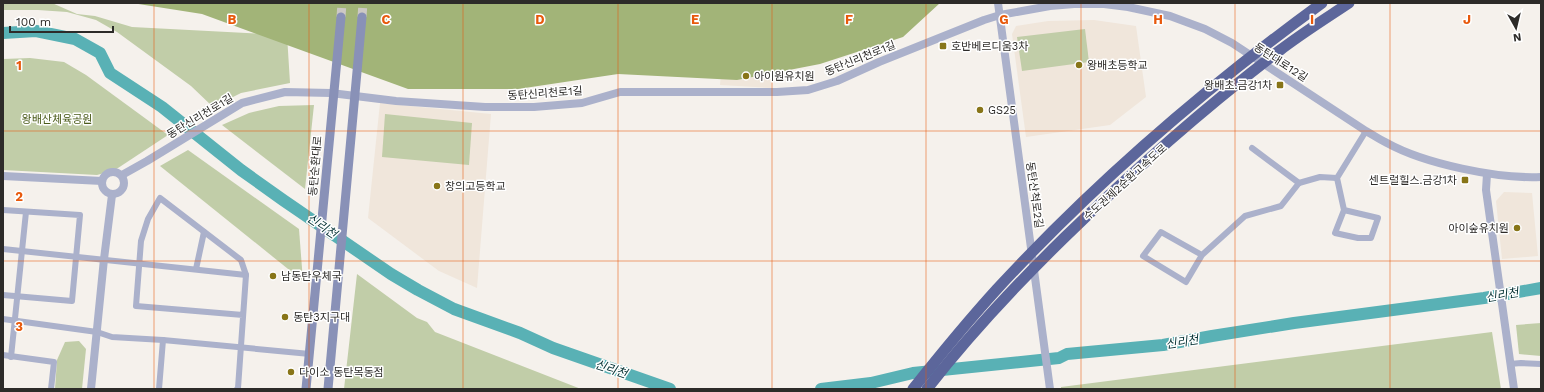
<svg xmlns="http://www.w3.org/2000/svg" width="1544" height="392" viewBox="0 0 1544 392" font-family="'Work Sans','Noto Sans KR',sans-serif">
  <rect width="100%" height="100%" fill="#f5f1ec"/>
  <g fill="#f0e6db">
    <polygon points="1094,20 1136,26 1146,97 1110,125 1026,137 1012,34 1016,26 1048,21"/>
    <polygon points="722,63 771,67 771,88 720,85"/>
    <polygon points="380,103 491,114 477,288 439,271 368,218"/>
    <polygon points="1504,192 1532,193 1538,256 1502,259 1496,201"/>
  </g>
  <g fill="#c1cda8">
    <polygon points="3,3 52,3 77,14 95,16 132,27 287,35 290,83 241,93 213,107 191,86 117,32 96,20 67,12 38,10 3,10"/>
    <polygon points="1085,29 1089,62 1022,71 1017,37"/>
    <polygon points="30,58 64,62 86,75 168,135 115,170 97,175 3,170 3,59"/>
    <polygon points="314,105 305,189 222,125 249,113 279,106"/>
    <polygon points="385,114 472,123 469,165 382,157"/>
    <polygon points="188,150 299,229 303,281 160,166"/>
    <polygon points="357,274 417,318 427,322 435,332 581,389 344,389"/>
    <polygon points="1541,323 1541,356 1519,354 1516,325"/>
    <polygon points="1492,332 1501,389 1061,389 1061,387"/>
    <polygon points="79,341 86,349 82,389 55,389 57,360 65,342"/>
  </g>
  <polygon fill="#a2b478" points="132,3 940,3 903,37 820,64 737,80 618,74 518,89 408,89 202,14"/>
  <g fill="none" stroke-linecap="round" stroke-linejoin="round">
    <g stroke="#59b1b5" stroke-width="12">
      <polyline points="3,33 36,31 75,39 100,53 110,73 162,107 241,170 283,200 391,274 418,290 454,309 520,333 553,348 670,389"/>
      <polyline points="821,389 871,383 913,373 1059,358 1067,354 1163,345 1212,336 1294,323 1484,298 1541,288"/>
    </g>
    <g stroke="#cdc9c5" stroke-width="9" stroke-dasharray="9 4.5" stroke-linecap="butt">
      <polyline points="341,17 342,3"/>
      <polyline points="362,17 363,3"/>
    </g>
    <g stroke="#abb1cb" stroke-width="6">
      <polyline points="1252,148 1299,183 1320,177 1337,178"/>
      <polyline points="3,210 80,215 72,301 3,295"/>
      <polyline points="1344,210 1378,218 1371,238 1358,238 1335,233 1344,210 1337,178 1366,131"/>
      <polyline points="3,249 246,275"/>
      <polyline points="1202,255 1186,282 1143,256 1161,232 1202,255 1245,216 1281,206 1299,183"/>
      <polyline points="196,269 204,232"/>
      <polyline points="3,319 97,332 112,337 163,340 310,354"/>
      <polyline points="3,355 54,362 51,389"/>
      <polyline points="11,357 26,212"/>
      <polyline points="1510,364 1521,363 1541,364"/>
      <polyline points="159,389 163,340"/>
      <polyline points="237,389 238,388 246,275 241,260 160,198 148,219 141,241 136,306 243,315"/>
    </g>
    <g stroke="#abb1cb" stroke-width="8">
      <polyline points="998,3 1050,389"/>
      <circle cx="113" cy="183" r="11"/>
      <polyline points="1487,174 1486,190 1514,389"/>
      <path d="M 122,175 L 147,161 L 242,103 L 285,92 L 331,93 L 396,101 L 485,107 L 534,107 L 582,103 L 620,92 L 777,92 L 808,90 L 837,81 L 879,62 L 984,20 L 1000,15 L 1050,6 L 1074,4 L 1104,4 L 1128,7 L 1170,16 L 1205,29 L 1232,43 L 1366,131 C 1373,135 1380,140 1387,143 C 1425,164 1498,179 1541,177"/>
      <polyline points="3,176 102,181"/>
      <polyline points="91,389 104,259 112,195"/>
    </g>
    <g stroke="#8991b7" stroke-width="9">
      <polyline points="306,389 341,17"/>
      <polyline points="328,389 362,17"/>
    </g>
    <g stroke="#5c669b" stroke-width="11">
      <path d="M 913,389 C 940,355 968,321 997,289 C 1095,183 1205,88 1322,3"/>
      <path d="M 927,389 C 969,335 1016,285 1065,237 C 1133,171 1204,108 1279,51 C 1301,34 1325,19 1349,3"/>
    </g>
  </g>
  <path fill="none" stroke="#e8590c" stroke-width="1" stroke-opacity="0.55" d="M 154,3 L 154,389M 309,3 L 309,389M 463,3 L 463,389M 618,3 L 618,389M 772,3 L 772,389M 926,3 L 926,389M 1081,3 L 1081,389M 1235,3 L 1235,389M 1390,3 L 1390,389M 3,131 L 1541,131M 3,261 L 1541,261"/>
  <g fill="#887518" stroke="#fff" stroke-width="1.5">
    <rect x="939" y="42" width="8" height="8" rx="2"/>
    <circle cx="1079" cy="65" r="4"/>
    <circle cx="746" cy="76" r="4"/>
    <rect x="1276" y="81" width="8" height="8" rx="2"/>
    <circle cx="980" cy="110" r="4"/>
    <rect x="1461" y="176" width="8" height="8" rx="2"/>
    <circle cx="437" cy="186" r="4"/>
    <circle cx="1517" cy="228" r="4"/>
    <circle cx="273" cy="276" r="4"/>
    <circle cx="285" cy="317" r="4"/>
    <circle cx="291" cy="372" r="4"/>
  </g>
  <g text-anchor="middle" stroke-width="3" stroke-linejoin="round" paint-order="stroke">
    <g font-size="11" fill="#2d2b29" stroke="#fff" text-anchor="start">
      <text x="951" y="50">호반베르디움3차</text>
      <text x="1087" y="69">왕배초등학교</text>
      <text x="754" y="80">아이원유치원</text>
      <text x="1272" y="89" text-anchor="end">왕배초.금강1차</text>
      <text x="988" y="114">GS25</text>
      <text x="1457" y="184" text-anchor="end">센트럴힐스.금강1차</text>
      <text x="445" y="190">창의고등학교</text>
      <text x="1509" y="232" text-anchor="end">아이숲유치원</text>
      <text x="281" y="280">남동탄우체국</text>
      <text x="293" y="321">동탄3지구대</text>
      <text x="299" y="376">다이소 동탄목동점</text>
    </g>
    <g font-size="11" fill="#2d2b29" stroke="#fff">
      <text transform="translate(860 58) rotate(-22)" y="4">동탄신리천로1길</text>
      <text transform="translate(1281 62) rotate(33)" y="4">동탄대로12길</text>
      <text transform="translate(545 93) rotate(-4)" y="4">동탄신리천로1길</text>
      <text transform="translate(200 116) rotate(-31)" y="4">동탄신리천로1길</text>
      <text transform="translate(315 166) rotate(-85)" y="4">동탄순환대로</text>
      <text transform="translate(1125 182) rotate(-42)" y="4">수도권제2순환고속도로</text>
      <text transform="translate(1035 195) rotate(82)" y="4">동탄산척로2길</text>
    </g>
    <g font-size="11" fill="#495a18" stroke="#fff">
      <text x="57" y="123">왕배산체육공원</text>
    </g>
    <g font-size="12" font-style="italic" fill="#043133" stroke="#fff">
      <text transform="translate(322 226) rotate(34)" y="4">신리천</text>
      <text transform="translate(1502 295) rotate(-10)" y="4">신리천</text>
      <text transform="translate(1182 342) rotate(-9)" y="4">신리천</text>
      <text transform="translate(611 369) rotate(19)" y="4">신리천</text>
    </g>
  </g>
  <g font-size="13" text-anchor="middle" font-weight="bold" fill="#e8590c" stroke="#fff" stroke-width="3" stroke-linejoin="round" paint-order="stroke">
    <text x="232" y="24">B</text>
    <text x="386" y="24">C</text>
    <text x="540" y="24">D</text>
    <text x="695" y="24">E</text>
    <text x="849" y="24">F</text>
    <text x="1004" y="24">G</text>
    <text x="1158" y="24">H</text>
    <text x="1312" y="24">I</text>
    <text x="1467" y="24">J</text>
    <text x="19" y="70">1</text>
    <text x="19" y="201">2</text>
    <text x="19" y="331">3</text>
  </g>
  <rect width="1544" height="392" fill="none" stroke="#2d2b29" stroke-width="8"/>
  <g transform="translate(1516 28) rotate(172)" stroke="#ffffff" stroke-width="3" paint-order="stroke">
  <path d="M0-3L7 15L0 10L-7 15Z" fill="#2d2b29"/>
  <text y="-6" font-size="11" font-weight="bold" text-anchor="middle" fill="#2d2b29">N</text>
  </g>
  <path d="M10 26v6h103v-6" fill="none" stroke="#2d2b29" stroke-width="2"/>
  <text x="16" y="26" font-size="12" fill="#2d2b29" stroke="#ffffff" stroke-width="3" paint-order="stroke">100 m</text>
</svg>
